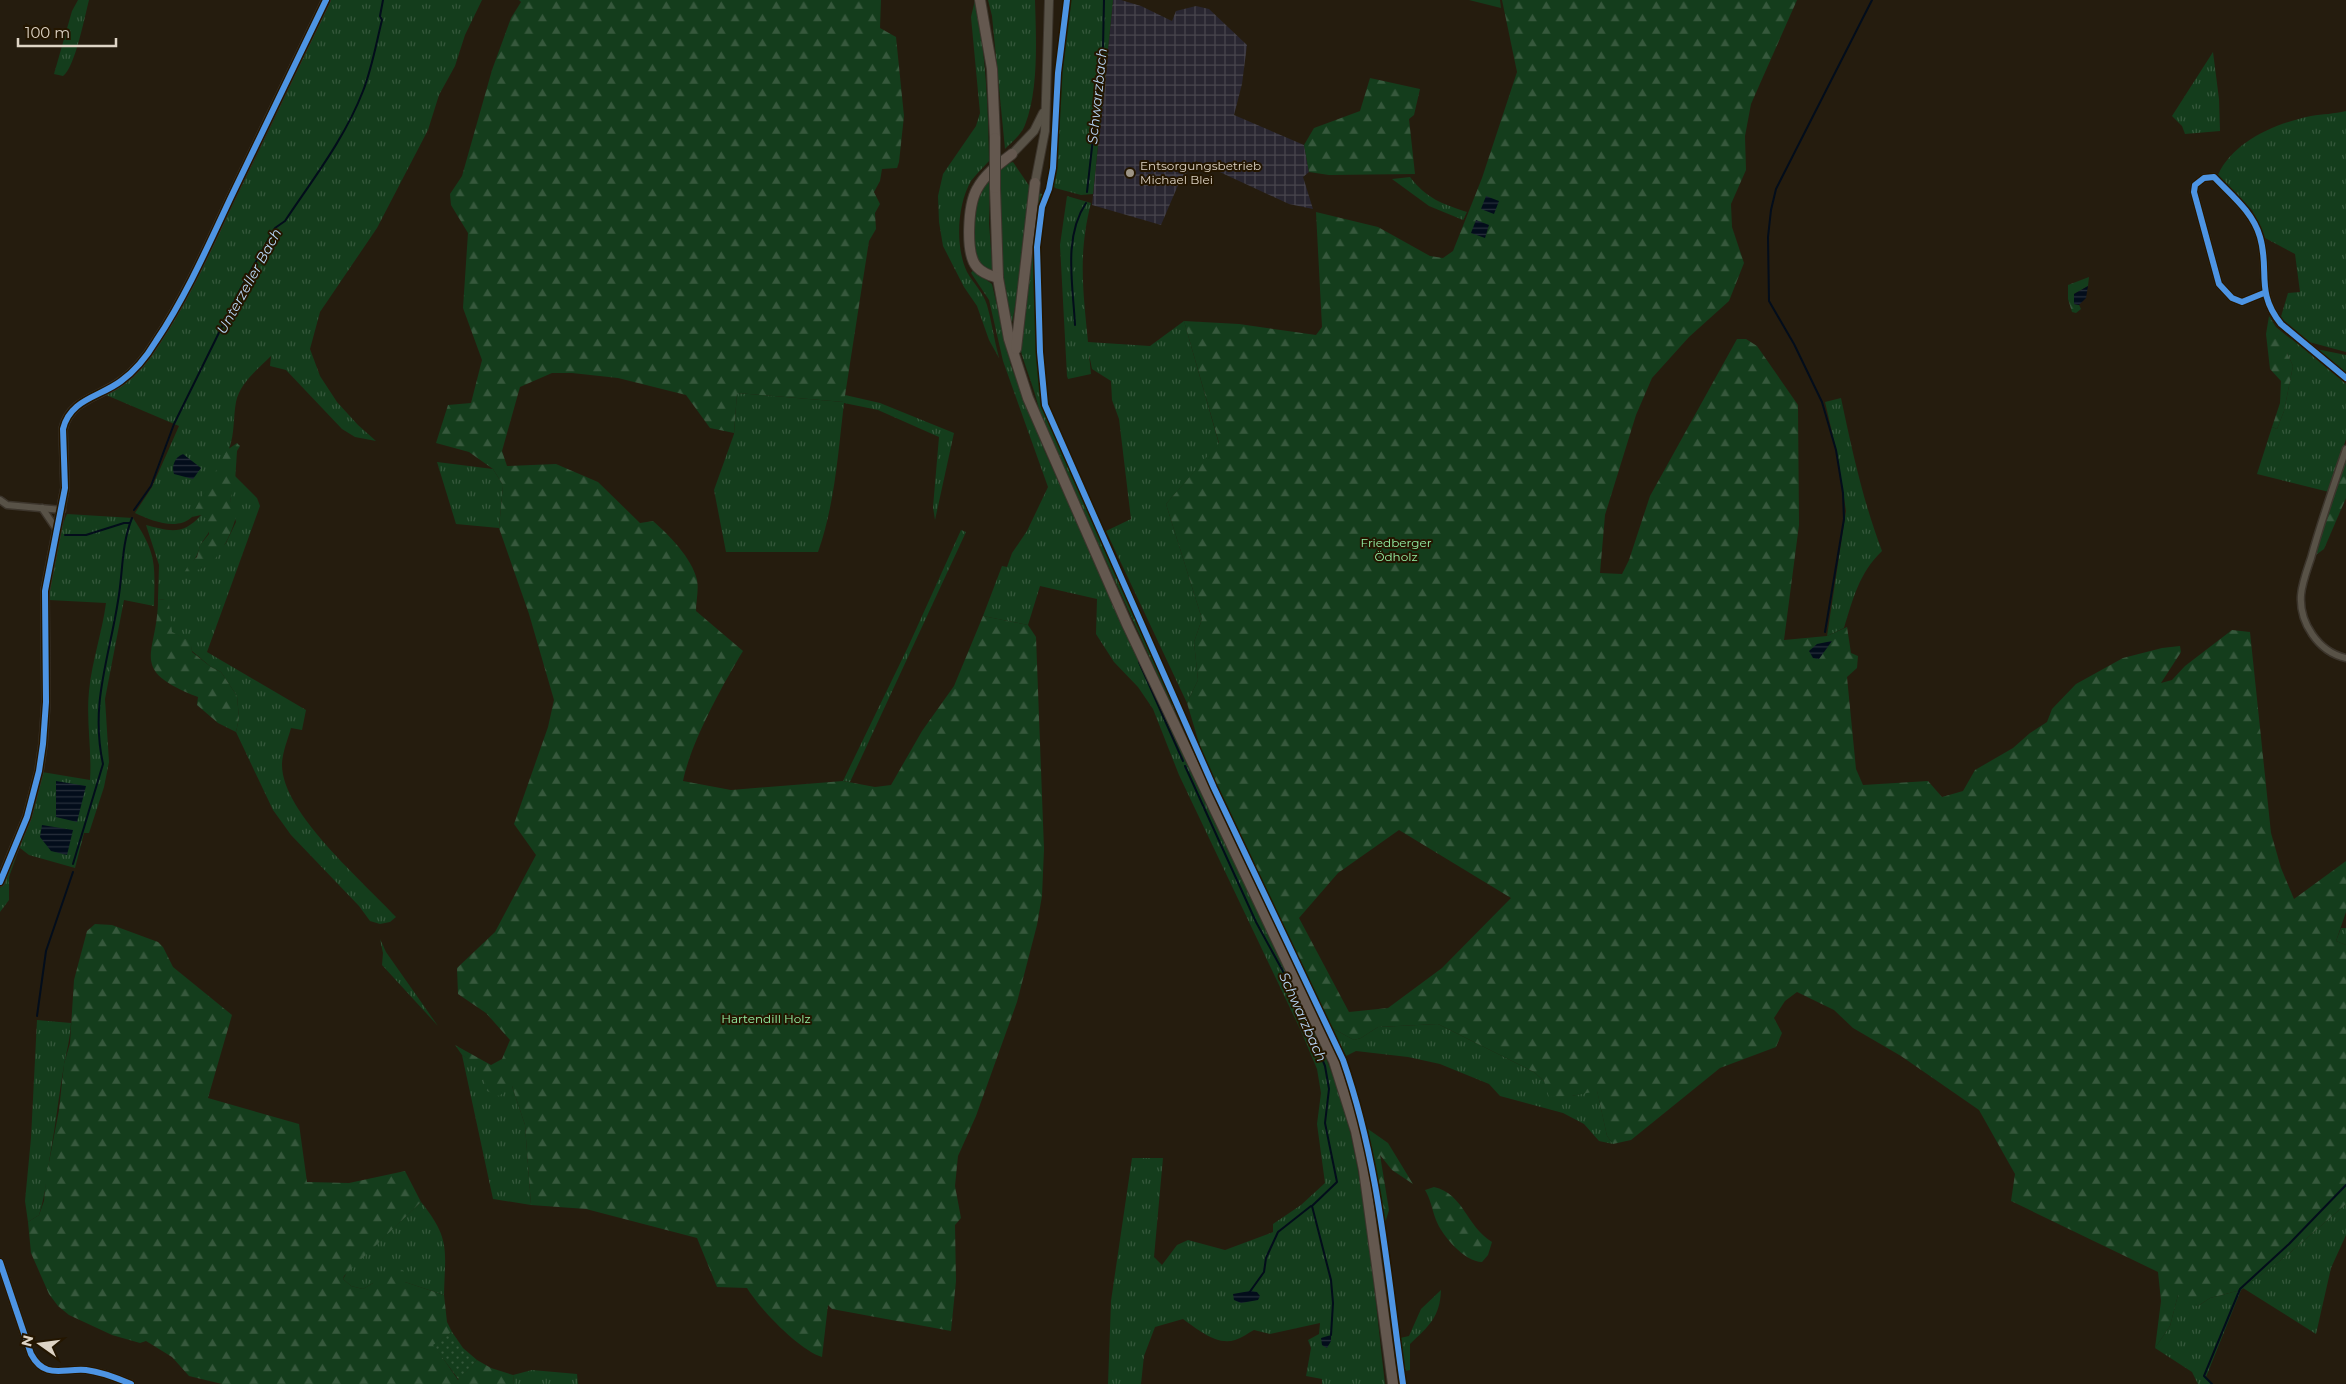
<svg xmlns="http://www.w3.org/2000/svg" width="2346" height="1384" viewBox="0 0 2346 1384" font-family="Montserrat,sans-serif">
  <defs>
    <pattern id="industrial-grid" width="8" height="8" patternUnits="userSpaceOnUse" patternTransform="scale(1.25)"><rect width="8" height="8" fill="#292631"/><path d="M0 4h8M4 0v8" fill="none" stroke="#48454d"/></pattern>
    <pattern id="grass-tufts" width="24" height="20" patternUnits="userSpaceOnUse" patternTransform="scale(1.25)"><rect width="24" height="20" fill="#143d1c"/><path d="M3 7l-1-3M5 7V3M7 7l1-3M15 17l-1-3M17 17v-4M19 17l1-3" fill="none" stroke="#36583c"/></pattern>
    <pattern id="forest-firs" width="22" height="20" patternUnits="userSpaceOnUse" patternTransform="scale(1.25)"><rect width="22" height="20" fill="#143d1c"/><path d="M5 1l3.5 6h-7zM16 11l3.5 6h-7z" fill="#36583c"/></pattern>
    <pattern id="garden-dots" width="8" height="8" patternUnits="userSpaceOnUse" patternTransform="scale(1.25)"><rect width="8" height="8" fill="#143d1c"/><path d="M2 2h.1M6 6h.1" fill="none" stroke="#36583c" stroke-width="1.8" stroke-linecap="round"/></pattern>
    <pattern id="water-rules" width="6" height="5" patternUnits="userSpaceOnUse" patternTransform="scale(1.25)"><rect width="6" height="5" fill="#030d1b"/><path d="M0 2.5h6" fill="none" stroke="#272f3b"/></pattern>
  </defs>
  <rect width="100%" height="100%" fill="#251c0e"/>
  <polygon fill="url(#industrial-grid)" points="1113,0 1121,0 1141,6 1172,21 1176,11 1196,6 1209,9 1247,45 1242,84 1234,115 1304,145 1309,172 1303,177 1313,209 1289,204 1196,161 1179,183 1161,225 1092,205"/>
  <g fill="url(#grass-tufts)">
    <path d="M 78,0 L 89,0 C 85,15 75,68 63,76 L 54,74 L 72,11 Z"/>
    <path d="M 330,0 L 482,0 L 465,35 L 455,66 L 439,95 L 428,130 L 377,228 L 320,312 L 310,349 L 320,376 L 337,402 L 358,425 L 376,441 L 355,437 L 342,429 L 286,370 L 270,366 L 271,356 C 258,369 240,383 236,402 C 233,418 235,433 229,449 L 192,517 C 177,531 152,521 135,513 L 152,487 L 179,426 L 106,395 C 172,350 200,270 234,202 C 267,135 299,68 330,0 Z"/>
    <path d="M 975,0 C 986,54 988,106 989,161 C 983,168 976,174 971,181 C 957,205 955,247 967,272 C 973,283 983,292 987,305 C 992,322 994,340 999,358 L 989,340 L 977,306 L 964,287 L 943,246 L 939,222 L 938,196 L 943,174 L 976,126 L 980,113 L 971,17 Z"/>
    <path d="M 988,0 L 1035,0 C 1036,37 1039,90 1025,125 C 1021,135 1012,142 1005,149 L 992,16 Z"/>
    <polygon points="1068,0 1113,0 1093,194 1081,195 1055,188 1052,183 1060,69"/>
    <polygon points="1469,0 1500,0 1501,8"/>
    <polygon points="2213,52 2219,99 2220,131 2185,134 2182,126 2172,116"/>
    <path d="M 2346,111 L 2346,352 L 2309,342 L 2280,320 L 2288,293 L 2300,292 L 2295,254 L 2265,238 L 2252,210 L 2223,183 L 2218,175 C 2233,141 2277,123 2311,116 C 2323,114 2334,114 2346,111 Z"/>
    <polygon points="1013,162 1030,187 1019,285 1012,323 1010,322 1003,277 999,234 1001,169 1009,163"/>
    <path d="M 1410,177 C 1426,198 1442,204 1467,212 L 1463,220 L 1429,206 L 1392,179 Z"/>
    <polygon points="990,179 989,224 993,274 985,271 972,248 975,200"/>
    <path d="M 1038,193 L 1042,194 L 1035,246 L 1035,279 L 1040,384 L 1043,406 L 1054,435 L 1131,603 L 1189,738 L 1184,733 L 1040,415 C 1036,389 1023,365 1018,339 Z"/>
    <path d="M 1067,196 L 1091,203 C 1078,254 1083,290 1088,342 L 1150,346 L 1184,321 L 1219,444 L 1166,504 L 1202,619 L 1194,642 L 1198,680 L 1187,703 L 1106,531 L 1131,519 L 1119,419 L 1112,400 L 1111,381 L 1092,369 L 1089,354 L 1091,374 L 1068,379 L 1067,376 L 1060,245 Z"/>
    <path d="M 973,270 L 992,284 L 1011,366 L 1045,452 L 1189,764 L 1314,1028 C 1328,1063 1343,1099 1351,1136 C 1369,1217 1375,1301 1385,1384 L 1322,1384 L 1322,1379 L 1306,1376 L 1311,1348 L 1308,1340 L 1319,1334 L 1320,1323 L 1270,1334 L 1254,1330 C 1248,1333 1242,1338 1235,1340 C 1217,1346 1197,1329 1183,1319 L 1155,1327 L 1144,1356 L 1141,1384 L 1108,1384 L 1111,1301 L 1132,1158 L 1163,1158 L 1154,1257 L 1162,1265 L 1177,1245 L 1188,1240 L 1225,1250 L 1273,1232 L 1273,1224 L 1301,1205 L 1325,1183 L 1317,1124 L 1321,1093 L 1317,1069 L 1301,1031 L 1179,775 L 1153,709 L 1138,687 L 1114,662 L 1096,634 L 1097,599 L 1040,586 L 1028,625 L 983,616 L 1002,566 L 1007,567 L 1012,553 L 1027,531 L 1048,487 L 1003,361 L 989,300 L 971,273 Z"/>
    <polygon points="2287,336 2326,364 2346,384 2346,439 2329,492 2257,474 2272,427 2277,429 2284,411 2293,366 2287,353"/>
    <polygon points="2316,349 2346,355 2346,374"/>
    <path d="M 737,393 L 843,402 L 845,395 L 880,403 L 954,433 L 935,520 L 933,507 L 939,437 L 878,410 L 844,403 C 838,453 835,504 818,552 L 726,552 L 714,490 L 734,434 Z"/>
    <path d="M 1841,398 C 1852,450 1863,501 1882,551 C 1859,573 1853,599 1844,628 L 1827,636 L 1846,511 L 1837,453 L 1825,402 Z"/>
    <polygon points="437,462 493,469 503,485 499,528 456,524"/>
    <path d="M 235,476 L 257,498 L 260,506 L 207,652 L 306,710 L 302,730 L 291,728 C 288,739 282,753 282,765 C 282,813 365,883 396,917 L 390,922 L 380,924 L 370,921 L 359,906 L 291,835 L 273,810 L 236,732 L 239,718 L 237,696 L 221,672 L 211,667 L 192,651 L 190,641 L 171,632 L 165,600 L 158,599 L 159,565 L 146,525 C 169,531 183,536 201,515 L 205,516 C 216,528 207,534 201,544 C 199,547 199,551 197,555 C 195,560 188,567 184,574 L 194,569 L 205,567 L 226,543 L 236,522 L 230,501 Z"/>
    <path d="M 67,514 L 133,518 C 157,554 155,564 154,606 L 124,600 L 105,699 L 109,762 L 104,787 L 89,833 L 84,833 L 75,868 L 29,855 L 20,848 L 20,844 L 42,772 L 90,780 C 92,750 86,721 89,691 C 92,661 102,633 106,603 L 49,600 C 49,573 56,538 67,514 Z"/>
    <polygon points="961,530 966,532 850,782 843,781 908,647"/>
    <polygon points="17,855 9,877 9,900 0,912 0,888"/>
    <polygon points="2341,928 2346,928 2346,945 2336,941"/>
    <polygon points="380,939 386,952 438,1026 382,965 383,953"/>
    <path d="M 37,1020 L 71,1023 C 70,1039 67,1050 64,1065 C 59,1094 56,1122 51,1150 C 47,1172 46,1194 39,1215 L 28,1222 L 25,1201 L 31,1138 Z"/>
    <polygon points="1438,1024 1534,1072 1544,1081 1572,1096 1597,1090 1607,1136 1613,1144 1599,1141 1584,1124 1563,1113 1500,1096 1489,1084 1440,1064 1408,1057 1356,1051 1346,1056 1332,1028 1354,1040 1361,1038 1378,1027"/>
    <path d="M 1324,1030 L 1327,1030 C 1380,1141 1383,1264 1401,1384 L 1398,1384 C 1394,1356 1389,1329 1385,1301 C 1374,1208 1365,1116 1324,1030 Z"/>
    <polygon points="462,1055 512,1086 525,1125 531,1205 493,1199"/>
    <path d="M 421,1202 C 451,1239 445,1250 444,1295 L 405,1282 L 373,1283 L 363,1289 L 351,1286 L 343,1279 L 348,1271 Z"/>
    <polygon points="2346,1204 2346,1235 2331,1268 2316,1334 2243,1288 2285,1257"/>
    <path d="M 1441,1290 C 1440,1317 1429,1326 1410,1344 L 1410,1370 L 1405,1371 L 1400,1338 L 1409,1336 L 1421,1309 Z"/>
    <polygon points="2241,1290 2206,1377 2213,1384 2198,1384 2192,1372 2155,1348 2170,1326 2178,1295 2198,1306 2210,1298"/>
    <polygon points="532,1370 577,1374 578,1384 514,1384 513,1375"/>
  </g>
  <g fill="url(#forest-firs)" fill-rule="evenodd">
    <path d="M 519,0 L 881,0 L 880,28 L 896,37 L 904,116 L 899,162 L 897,168 L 882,169 L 880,181 L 874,192 L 880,204 L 875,213 L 876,229 L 869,241 L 844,402 L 737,393 L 734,433 L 710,428 L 686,395 L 618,378 L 572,373 L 552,373 L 520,387 L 502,451 L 507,466 L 556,464 L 598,482 L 640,523 L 653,521 C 669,535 692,558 697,580 C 699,589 696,601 696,611 L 743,651 C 722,686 691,742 683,781 L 731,790 L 843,781 L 875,787 L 891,785 L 922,731 L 954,686 L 983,616 L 1028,625 L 1036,637 L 1044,849 L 1042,896 L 1037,925 L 1017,1002 L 976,1116 L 958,1156 L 955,1186 L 961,1218 L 955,1225 L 956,1281 L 951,1331 L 832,1309 L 828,1305 L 822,1357 C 798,1349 760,1309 747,1288 L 717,1287 L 697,1238 L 586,1209 L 531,1205 L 525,1125 L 512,1086 L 499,1096 L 487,1091 L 482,1069 L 462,1055 L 455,1045 L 491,1065 L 502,1059 L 510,1040 L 486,1013 L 458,994 L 457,968 L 495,932 L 536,855 L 514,824 L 548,727 L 554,700 L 529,614 L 499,528 L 503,485 L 493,469 L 469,452 L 436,443 L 448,405 L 471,403 L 482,360 L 463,308 L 468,233 L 451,205 L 450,194 L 462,176 L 492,70 L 511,18 L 521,2 Z"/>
    <path d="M 1502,0 L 1797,0 L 1751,104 L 1745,136 L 1746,170 L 1731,204 L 1732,227 L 1744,263 L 1729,301 L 1689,337 L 1652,378 L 1636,415 L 1605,515 L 1600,573 L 1622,574 L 1629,560 L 1650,496 L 1737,339 L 1746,339 L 1757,346 L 1798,405 L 1799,525 L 1784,640 L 1827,636 L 1847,627 L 1851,653 L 1858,656 L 1857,668 L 1847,677 L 1856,769 L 1863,785 L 1928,781 L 1942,797 L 1963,791 L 1975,770 L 2013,748 L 2030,733 L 2047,722 L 2052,709 L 2076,684 L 2123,658 L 2162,648 L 2180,646 L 2181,652 L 2161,683 L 2172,680 L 2185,666 L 2232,630 L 2250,632 L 2271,833 L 2281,868 L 2294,899 L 2346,861 L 2346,912 L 2336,941 L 2346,945 L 2346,1204 L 2285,1257 L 2241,1290 L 2210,1298 L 2198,1306 L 2189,1305 L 2178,1295 L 2170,1326 L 2155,1348 L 2161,1301 L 2158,1272 L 2011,1201 L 2015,1174 L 1979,1110 L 1901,1056 L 1853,1028 L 1834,1010 L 1797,992 L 1785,1001 L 1774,1018 L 1782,1033 L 1776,1047 L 1720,1068 L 1631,1140 L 1613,1144 L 1607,1136 L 1597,1091 L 1572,1096 L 1549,1097 L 1544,1081 L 1534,1072 L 1438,1024 L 1378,1027 L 1361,1038 L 1354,1040 L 1332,1028 L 1205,763 L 1187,703 L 1198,680 L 1194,642 L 1202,619 L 1166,504 L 1219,443 L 1184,321 L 1239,324 L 1316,335 L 1322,327 L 1316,212 L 1378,227 L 1430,256 L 1443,258 L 1453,251 L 1482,178 L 1517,72 ZM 1399,830 L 1511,898 L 1442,968 L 1388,1008 L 1349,1012 L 1299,918 L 1338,873 Z"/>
    <polygon points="1370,78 1420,89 1414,115 1409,119 1415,174 1329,175 1309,172 1304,145 1314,128 1360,111"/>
    <polygon points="2089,277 2088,286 2074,294 2074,304 2079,305 2081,309 2076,313 2072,312 2068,299 2068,285"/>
    <polygon points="2269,316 2276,327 2287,336 2287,353 2293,366 2284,411 2277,429 2272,427 2280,403 2281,381 2270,369 2266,334"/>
    <path d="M 237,443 L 240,446 L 237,451 L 235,482 L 230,501 L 237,511 C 235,527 220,560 205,567 C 197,571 192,570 183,575 L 189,564 L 197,557 L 200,545 L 209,534 L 207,519 L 201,515 L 192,517 L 193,513 L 227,450 Z"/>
    <polygon points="2346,457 2346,498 2324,549 2313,557"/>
    <path d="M 158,599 L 165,600 L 169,604 L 172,632 L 191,641 L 192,652 L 211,667 L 221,672 L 237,696 L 239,718 L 236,732 L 218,723 L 197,705 L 198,697 C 126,669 158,655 158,599 Z"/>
    <polygon points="95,924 112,925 158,942 163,947 173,967 232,1015 208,1098 299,1124 307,1182 349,1183 405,1171 421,1202 344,1276 343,1279 351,1286 363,1289 398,1268 404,1271 405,1282 444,1295 447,1322 452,1332 434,1345 458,1380 477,1360 491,1368 513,1375 514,1384 222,1384 189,1376 172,1357 146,1341 140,1343 112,1335 69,1315 58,1306 49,1294 31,1253 28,1222 39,1215 44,1201 46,1178 59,1110 64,1064 70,1043 74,980 87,931"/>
    <polygon points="1368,1129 1388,1143 1413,1184 1392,1170 1380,1155 1389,1210 1385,1223"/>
    <path d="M 1434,1187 C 1464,1194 1466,1226 1492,1242 L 1488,1255 L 1482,1262 C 1465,1262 1442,1236 1436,1220 C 1432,1210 1431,1200 1425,1190 Z"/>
  </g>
  <polygon fill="url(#garden-dots)" points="452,1332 463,1348 477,1360 459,1380 433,1345"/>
  <g fill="url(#water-rules)">
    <polygon points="1486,196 1499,201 1494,214 1481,209"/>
    <polygon points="1476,220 1489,225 1485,238 1471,233"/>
    <polygon points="2088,286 2086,298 2079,305 2074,304 2074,294"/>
    <path d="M 183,454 L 201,468 L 193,479 L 174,474 C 171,466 175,457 183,454 Z"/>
    <polygon points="1832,641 1819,659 1813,658 1809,651 1817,644"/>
    <polygon points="56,781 86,786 77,822 56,817"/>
    <polygon points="42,825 73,830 67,855 51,851 40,837"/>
    <polygon points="1250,1291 1257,1292 1260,1296 1258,1300 1241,1303 1234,1300 1233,1294"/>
    <polygon points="1331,1335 1331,1341 1327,1348 1322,1345 1321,1338"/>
  </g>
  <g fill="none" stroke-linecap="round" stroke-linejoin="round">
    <g stroke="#030d1b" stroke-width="2">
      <polyline points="1087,192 1103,48 1104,0"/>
      <path d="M 1075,325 C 1073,285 1063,237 1086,203"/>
      <path d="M 134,510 L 151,486 L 174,424 L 240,290 L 275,228 L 285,221 C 313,179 345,138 363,91 C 372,68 376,44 382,20 L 380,16 L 383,0"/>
      <polyline points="65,535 86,535 124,523 130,523"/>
      <polyline points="1825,632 1844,519 1843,493 1836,450 1822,402 1794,344 1769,301 1768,237 1771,210 1776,189 1872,0"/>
      <polyline points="1139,662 1183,761"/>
      <polyline points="1185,766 1256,922 1297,997 1325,1066 1329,1089 1325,1123 1337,1182 1312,1206 1331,1280 1333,1303 1331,1335"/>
      <path d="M 73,864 L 103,764 C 90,704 109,659 118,601 C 123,574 121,545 132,518"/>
      <polyline points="37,1016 46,951 73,872"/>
      <polyline points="1249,1293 1264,1272 1266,1258 1278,1232 1311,1206"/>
      <polyline points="2212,1384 2204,1376 2240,1289 2289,1244 2346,1185"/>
    </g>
    <g stroke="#3c352c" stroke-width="9">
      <g id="minor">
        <path d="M 2264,293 L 2242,302 L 2232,298 L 2219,284 L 2194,192 L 2195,185 L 2204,178 L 2214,177 C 2231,195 2253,212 2260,237 C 2270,271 2255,292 2281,324 L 2346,378"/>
        <path d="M 2346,449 C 2334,485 2321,521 2311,558 C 2307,570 2302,583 2301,595 C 2299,622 2318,652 2346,658"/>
        <polyline points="0,500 7,505 62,510"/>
        <polyline points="42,508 57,530"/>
        <path d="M 0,1262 L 31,1354 C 45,1380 63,1368 86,1370 C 102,1372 117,1378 131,1384"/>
      </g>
    </g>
    <g stroke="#3c352c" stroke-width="10">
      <g id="tertiary">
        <polyline points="1012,154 1034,131 1043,113"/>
        <polyline points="1035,183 1045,131 1049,0"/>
        <path d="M 0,882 L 27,817 L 39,771 L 43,744 L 46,702 L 45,591 L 65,488 L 63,429 C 70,399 100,397 121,381 C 135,371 147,356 156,341 C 186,296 208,246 231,197 C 263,132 294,66 326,0"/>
      </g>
    </g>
    <g stroke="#3c352c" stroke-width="12">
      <g id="primary">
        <polyline points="980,0 992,69 995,138"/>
        <polyline points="995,188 998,278 1009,339 1028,398 1127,624 1334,1061 1356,1131 1364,1170 1393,1384"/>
        <path d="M 998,278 C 991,276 982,273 977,267 C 965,254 968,205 977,189 C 985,174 999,164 1012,154"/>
        <polyline points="1016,349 1035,183"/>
      </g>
    </g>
    <use href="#minor" stroke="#585247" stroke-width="6"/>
    <use href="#tertiary" stroke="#585247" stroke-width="8"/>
    <use href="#primary" stroke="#64584f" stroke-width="10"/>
    <g stroke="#3c352c" stroke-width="12" stroke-linecap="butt">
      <polyline id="primary-bridge" points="995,188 995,138"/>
    </g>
    <use href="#primary-bridge" stroke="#64584f" stroke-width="10"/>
    <g stroke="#241600" stroke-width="9">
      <g id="cycleway">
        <path d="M 1067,0 L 1058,73 L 1053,168 L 1049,189 L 1042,207 L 1037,247 L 1040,352 L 1045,405 L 1214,788 L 1343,1060 C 1380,1166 1387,1273 1403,1384"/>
        <path d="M 2264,293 L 2242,302 L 2232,298 L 2219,284 L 2194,192 L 2195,185 L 2204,178 L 2214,177 C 2231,195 2253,212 2260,237 C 2270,271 2255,292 2281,324 L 2346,378"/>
        <path d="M 0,882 L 27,817 L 39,771 L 43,744 L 46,702 L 45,591 L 65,488 L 63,429 C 70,399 100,397 121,381 C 135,371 147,356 156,341 C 186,296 208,246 231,197 C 263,132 294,66 326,0"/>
        <path d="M 0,1262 L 31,1354 C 45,1380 63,1368 86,1370 C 102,1372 117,1378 131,1384"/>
      </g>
    </g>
    <use href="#cycleway" stroke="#4d94e3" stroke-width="6"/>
  </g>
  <circle fill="#9d9485" stroke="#241600" stroke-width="2" cx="1130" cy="173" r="5"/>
  <g text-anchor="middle" stroke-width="4" stroke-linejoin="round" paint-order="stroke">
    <g font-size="12" fill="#ded4c5" stroke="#241600" text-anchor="start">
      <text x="1140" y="170">Entsorgungsbetrieb<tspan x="1140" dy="14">Michael Blei</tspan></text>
    </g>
    <g font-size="12" fill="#95f1a5" stroke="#241600">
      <text x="1396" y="547">Friedberger<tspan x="1396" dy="14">Ödholz</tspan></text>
      <text x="766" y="1023">Hartendill Holz</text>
    </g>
    <g font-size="14" font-style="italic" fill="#b8d7f7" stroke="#241600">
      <text transform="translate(1097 96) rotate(-84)" y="5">Schwarzbach</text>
      <text transform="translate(249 281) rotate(-61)" y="5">Unterzeller Bach</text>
      <text transform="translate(1303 1017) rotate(66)" y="5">Schwarzbach</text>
    </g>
  </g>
  <g transform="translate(40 1344) rotate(284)" stroke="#241600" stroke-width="4" paint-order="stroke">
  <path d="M0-4L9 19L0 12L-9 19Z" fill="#ded4c5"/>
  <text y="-8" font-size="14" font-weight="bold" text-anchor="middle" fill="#ded4c5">N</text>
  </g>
  <path d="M18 38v8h98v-8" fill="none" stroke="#ded4c5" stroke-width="2.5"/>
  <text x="25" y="38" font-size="15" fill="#ded4c5" stroke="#241600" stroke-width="4" paint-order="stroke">100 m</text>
</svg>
